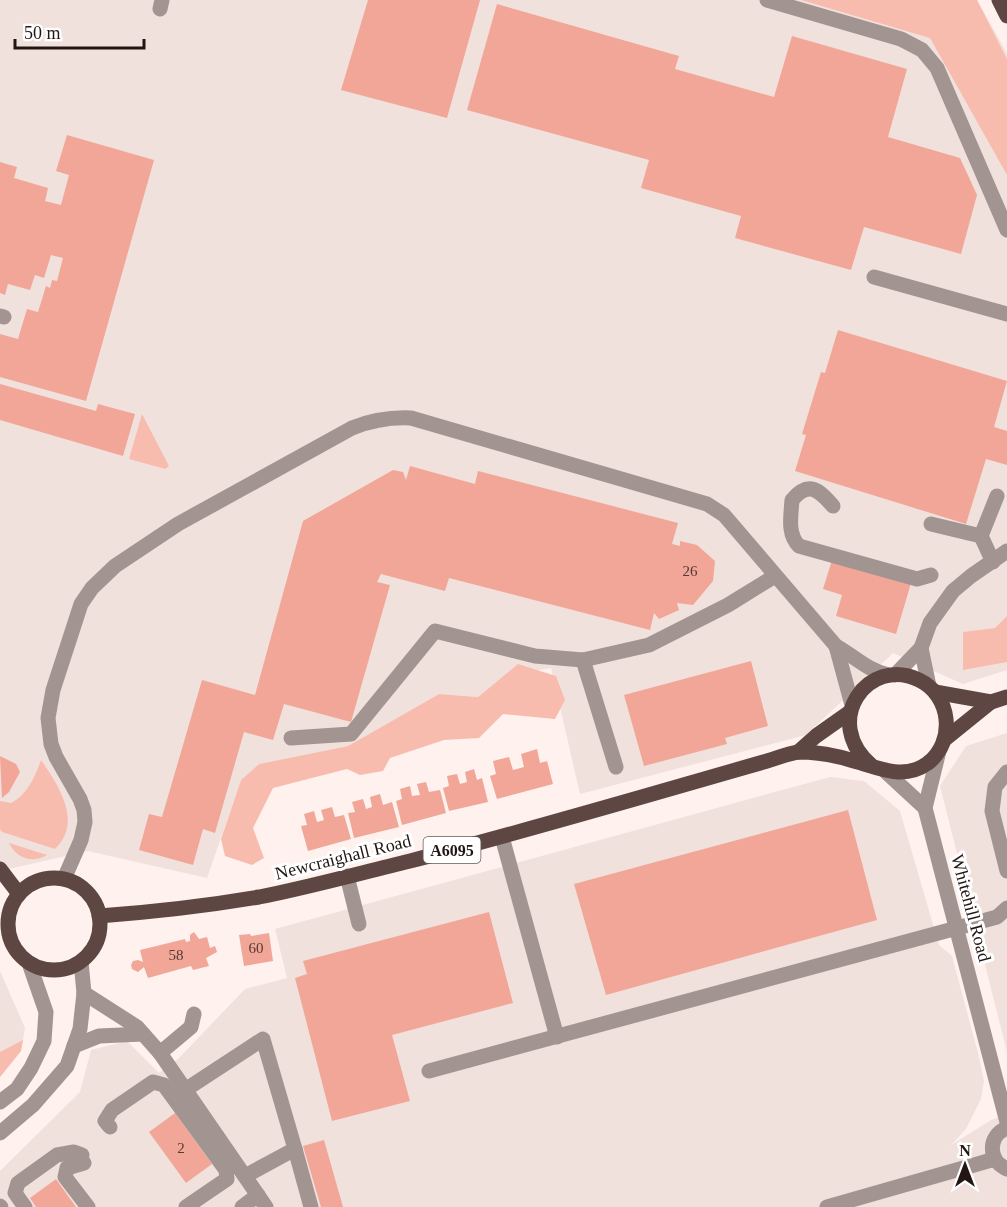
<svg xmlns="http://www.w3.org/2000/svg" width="1007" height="1207" viewBox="0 0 1007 1207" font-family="Georgia,serif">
  <rect width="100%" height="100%" fill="#fef1ee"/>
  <g fill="#f1e1dd">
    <polygon points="0,0 977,0 1007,53 1007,670 963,684 893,653 806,735 580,794 551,668 502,677 478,697 439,694 348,746 259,764 241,780 207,878 88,851 0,871"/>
    <polygon points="1007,733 1007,1052 940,786 966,746"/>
    <polygon points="830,777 864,781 900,811 939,945 952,956 979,1057 984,1081 981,1099 966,1129 951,1145 991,1120 1007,1114 1007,1207 0,1207 0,1171 80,1092 91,1050 127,1041 159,1073 178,1059 245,989 287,978 275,929"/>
    <polygon points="0,971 25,1028 21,1051 0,1077"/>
  </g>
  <g fill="#f8bcaf">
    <polygon points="801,0 977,0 1007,59 1007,175 930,38"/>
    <polygon points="142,414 169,466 165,469 129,459"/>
    <polygon points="1007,616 1007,662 963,670 963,632 995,628"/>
    <polygon points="518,664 556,676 565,700 555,719 503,714 479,738 444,740 390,758 383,771 360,775 347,769 273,788 253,828 264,858 252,865 225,856 221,839 241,780 259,764 348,746 439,694 478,697"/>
    <path d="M 41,760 C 59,786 83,822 55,849 L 2,832 L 0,829 L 0,801 L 11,803 C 27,795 35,777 41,760 Z"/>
    <path d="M 9,843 L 47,855 C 32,864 16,858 9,843 Z"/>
    <polygon points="23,1040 21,1051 0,1077 0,1052"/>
  </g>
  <g fill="#f1a698">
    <polygon points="368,0 480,0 447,118 341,90"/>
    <polygon points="497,4 679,56 675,69 774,97 792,36 907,69 888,137 960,158 977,195 961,254 864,227 851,270 735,238 741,216 641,188 649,160 467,110"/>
    <polygon points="67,135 154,160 86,401 0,377 0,334 18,339 27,309 38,312 46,286 50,288 52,280 57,281 63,258 51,255 44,278 35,275 30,290 8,284 5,295 0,293 0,162 17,167 14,178 48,188 45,201 61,205 69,175 56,171"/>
    <polygon points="838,330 1007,381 994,427 1007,431 1007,465 986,459 966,524 795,471 806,435 802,434 821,372 825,373"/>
    <polygon points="0,384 96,411 98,404 135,414 123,456 0,420"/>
    <polygon points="410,466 475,484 478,471 678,523 672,544 680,546 680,541 697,545 715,561 713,581 693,605 677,603 679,610 659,619 654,613 650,630 449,578 445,591 381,574 377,582 390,585 351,722 284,704 273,740 244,732 215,833 203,829 193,865 139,850 149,814 162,817 202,680 255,695 303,521 393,470 403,472 406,480"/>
    <polygon points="832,560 911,583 896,634 836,616 842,595 823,589"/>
    <polygon points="751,661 768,726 725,738 727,744 644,766 624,695"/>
    <polygon points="537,749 540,763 547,761 553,784 497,799 490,776 496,774 493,761 509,757 513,770 524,767 521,754"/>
    <polygon points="0,756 16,764 20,772 9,792 2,798"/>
    <polygon points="474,769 477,780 482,778 488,802 449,811 443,788 449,786 447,776 457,774 460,784 467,782 465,772"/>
    <polygon points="426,782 429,792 440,790 446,813 402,825 396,801 402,799 400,789 410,786 412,796 420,795 417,784"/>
    <polygon points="380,794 383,805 392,802 399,827 354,838 348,813 355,812 352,802 363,799 366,809 372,807 370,797"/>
    <polygon points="332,807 335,817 344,815 351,839 308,851 301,826 307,825 304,814 314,811 317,822 324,820 321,810"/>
    <polygon points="848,810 877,920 606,995 574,884"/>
    <polygon points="489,912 513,1003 392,1035 410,1101 332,1121 295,978 307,974 303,961"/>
    <polygon points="194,932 199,939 207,937 210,948 215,946 217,952 206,958 209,966 193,970 191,966 148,978 144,967 138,972 132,969 131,965 133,961 138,960 143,962 140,950 185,939 186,942 190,941 190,935"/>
    <polygon points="269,933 273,961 244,966 239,935 250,934 251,936"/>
    <polygon points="175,1113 212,1164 186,1183 149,1132"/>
    <polygon points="324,1140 343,1207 321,1207 303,1146"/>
    <polygon points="56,1179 76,1207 36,1207 30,1198"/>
  </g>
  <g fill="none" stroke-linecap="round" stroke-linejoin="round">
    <g stroke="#a29491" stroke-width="15">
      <polyline points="767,0 901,39 922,50 937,68 1007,230"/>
      <polyline points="160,9 162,0"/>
      <polyline points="874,277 1007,314"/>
      <polyline points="0,316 4,317"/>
      <path d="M 833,506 C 819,490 809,480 792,500 C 791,516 787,534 799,546 L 917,579 L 931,575"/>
      <polyline points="931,524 981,536 993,562"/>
      <polyline points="981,536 997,496"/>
      <polyline points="836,646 852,705"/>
      <polyline points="921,648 929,686"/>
      <polyline points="583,660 616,767"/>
      <polyline points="895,675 921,648 930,623 953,591 971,576 1007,551"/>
      <polyline points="291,738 351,734 435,631 535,656 583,660 649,645 728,605 775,576"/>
      <polyline points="886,772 925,808 1007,1122"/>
      <polyline points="1007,772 995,787 992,811 1007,871"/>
      <polyline points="925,808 939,751"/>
      <polyline points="502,837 557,1037"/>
      <polyline points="347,876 359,924"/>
      <path d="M 64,879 L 81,840 L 85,822 L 84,810 L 80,799 L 56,757 L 51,744 L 48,718 L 53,690 L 81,604 L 92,588 L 115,566 L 178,524 L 352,428 C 372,420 389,417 411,418 L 707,504 L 724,515 L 836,646 C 854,656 868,671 889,675"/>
      <polyline points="84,993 137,1027 160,1053 266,1207"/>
      <polyline points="74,1046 99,1036 143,1034"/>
      <polyline points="160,1053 191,1027 194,1014"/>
      <polyline points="429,1071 957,928 997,917 1007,908"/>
      <polyline points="185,1090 263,1039 295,1149 245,1176"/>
      <polyline points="0,1102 17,1089 31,1068 44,1041 46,1012 29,963"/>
      <polyline points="110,1127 105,1121 112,1110 153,1082 164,1085 226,1170 227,1179 186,1207"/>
      <path d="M 1007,1128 C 987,1136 988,1161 1007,1169"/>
      <polyline points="0,1133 33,1105 67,1066 80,1029 84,993 81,962"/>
      <polyline points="295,1149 311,1207"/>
      <polyline points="84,1163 67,1168 65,1177 88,1207"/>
      <polyline points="0,1206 1,1207"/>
      <polyline points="25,1207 15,1193 18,1183 57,1155 74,1152 82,1155"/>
      <polyline points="242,1207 258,1195"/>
      <polyline points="827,1207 995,1159"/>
    </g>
    <g stroke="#5e4743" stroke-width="15">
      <polyline points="999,0 1007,16"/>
      <polyline points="935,692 991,702 1007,697"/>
      <polyline points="944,740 991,702"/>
      <polyline points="798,752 816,736 850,712"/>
      <polyline points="0,869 19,894"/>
      <circle cx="54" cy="924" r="46"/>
      <path d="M 99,916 C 153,912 206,906 259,897 C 310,887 360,873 410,861 C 530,830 648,795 767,761 C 777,758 789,753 799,752 C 817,752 838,756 854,761 C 880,768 903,781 928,763 C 956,741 951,695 919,680 C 868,655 820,722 872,766"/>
    </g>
  </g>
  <g text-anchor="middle" stroke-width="6" stroke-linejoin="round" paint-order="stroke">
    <g font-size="15" fill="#553a35">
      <text x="690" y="576">26</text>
      <text x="256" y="953">60</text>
      <text x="176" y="960">58</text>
      <text x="181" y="1153">2</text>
    </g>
    <rect fill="#fff" stroke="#645c5a" stroke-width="1.5" x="423.5" y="837" width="57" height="26" rx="4.5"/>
    <g font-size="16" font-weight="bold" fill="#211614">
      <text x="452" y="856">A6095</text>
    </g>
    <g font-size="18" fill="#211614" stroke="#fff">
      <text transform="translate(343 857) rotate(-14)" y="6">Newcraighall Road</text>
      <text transform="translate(971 908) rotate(75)" y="6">Whitehill Road</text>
    </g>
  </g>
  <g transform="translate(965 1165)" stroke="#ffffff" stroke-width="4.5" paint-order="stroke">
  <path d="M0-4.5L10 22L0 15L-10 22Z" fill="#211614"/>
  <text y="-9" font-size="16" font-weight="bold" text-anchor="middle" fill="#211614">N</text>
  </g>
  <path d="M15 39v9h129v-9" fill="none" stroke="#211614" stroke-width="3"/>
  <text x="24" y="39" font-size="18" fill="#211614" stroke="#ffffff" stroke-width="4.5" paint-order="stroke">50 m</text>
</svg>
